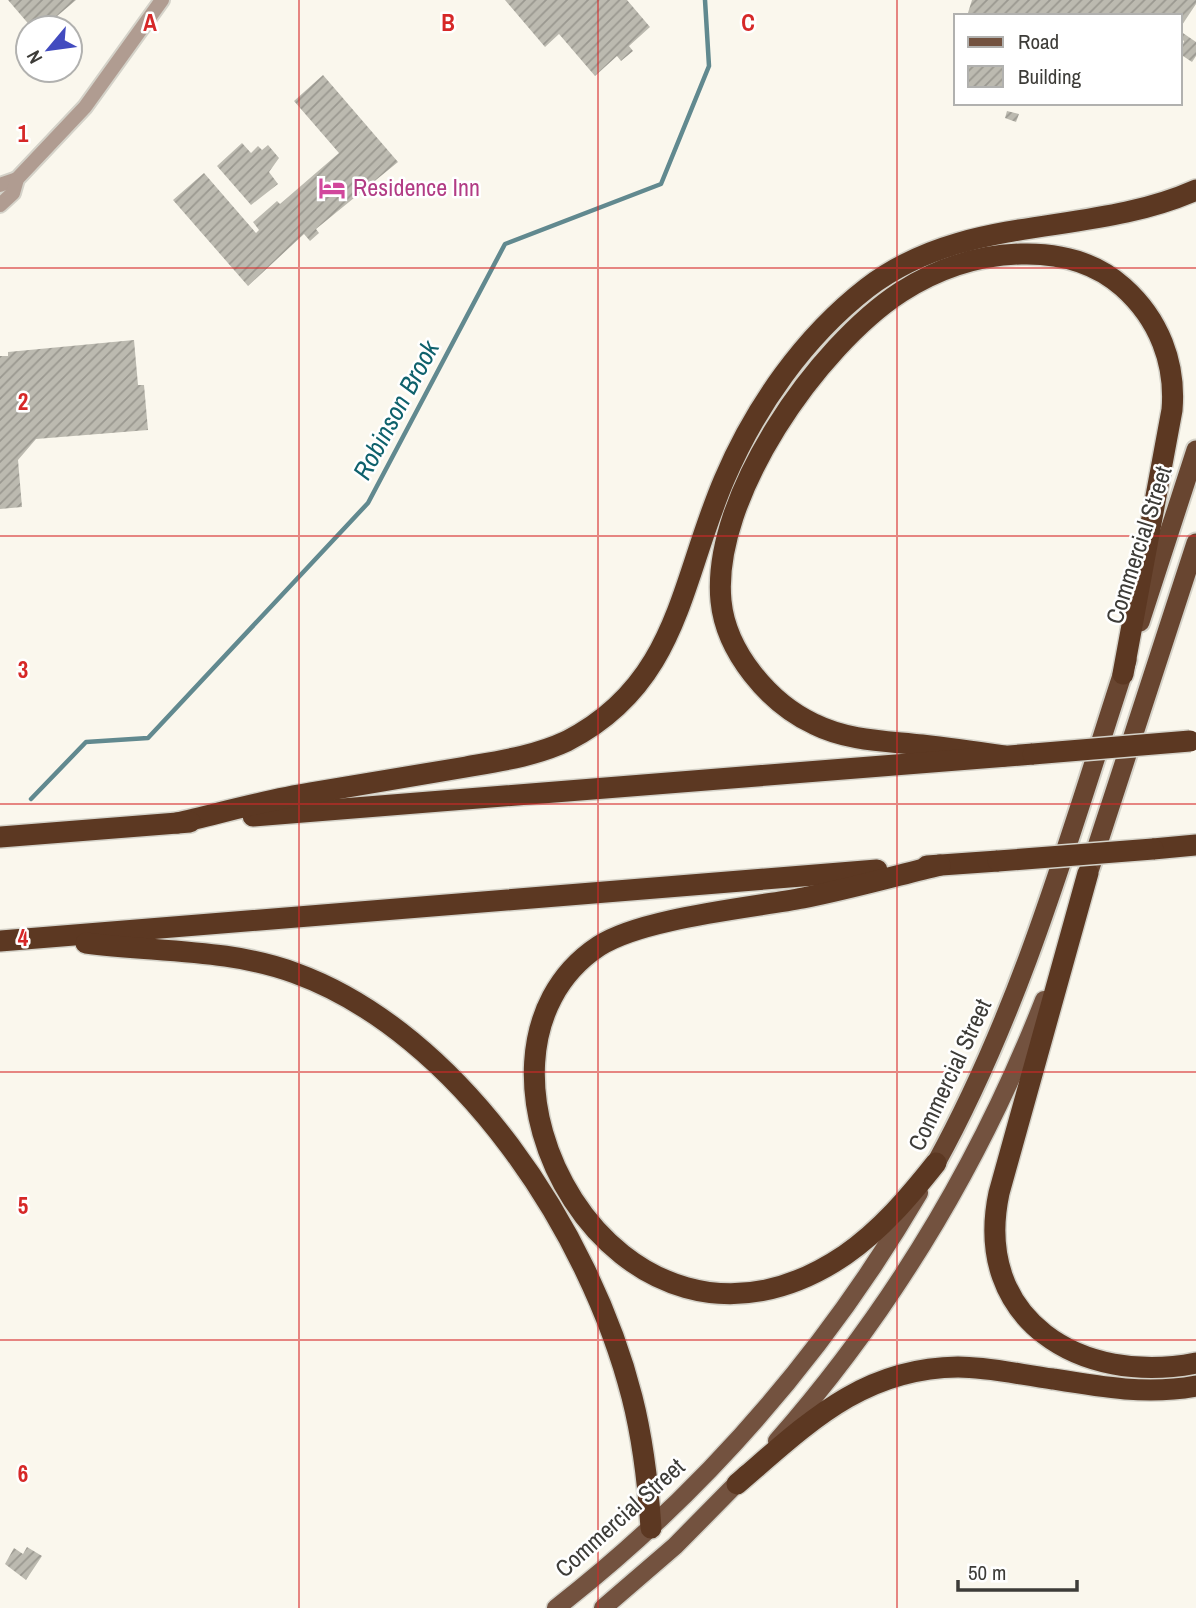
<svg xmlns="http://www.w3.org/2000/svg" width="1196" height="1608" viewBox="0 0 1196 1608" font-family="'Archivo Narrow',sans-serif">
  <defs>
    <pattern id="building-hatch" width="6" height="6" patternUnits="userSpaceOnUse" patternTransform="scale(1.75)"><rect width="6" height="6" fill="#bcbab0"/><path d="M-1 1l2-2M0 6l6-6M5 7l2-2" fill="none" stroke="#9a9890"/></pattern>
  </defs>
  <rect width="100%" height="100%" fill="#faf7ed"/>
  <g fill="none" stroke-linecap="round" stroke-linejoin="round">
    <polyline stroke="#61898f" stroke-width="4.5" points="31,799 86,742 148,738 368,503 505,244 661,184 709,66 705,0"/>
  </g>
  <g fill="url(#building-hatch)">
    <polygon points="8,0 76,0 43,28 32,28"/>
    <polygon points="505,0 627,0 650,27 629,46 633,51 621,61 617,56 595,76 559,34 545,47"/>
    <polygon points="972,0 1196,0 1196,4 1180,28 1180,16 967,16"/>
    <polygon points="1180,31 1196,42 1196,56 1192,62 1180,54 1184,41 1180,38"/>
    <polygon points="323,75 398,162 316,229 319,233 310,241 304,234 248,286 173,200 204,173 256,233 259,230 253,222 277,201 280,204 339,153 294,101"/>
    <polygon points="1007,111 1019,114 1016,122 1005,118"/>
    <polygon points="242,143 251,153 258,146 262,150 268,145 279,158 269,172 278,184 251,205 217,166"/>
    <polygon points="134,340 138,385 144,385 148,430 36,439 18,460 22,507 0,509 0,356 8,356 8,352"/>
    <polygon points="27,1547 42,1556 26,1580 5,1564 14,1548 23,1554"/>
  </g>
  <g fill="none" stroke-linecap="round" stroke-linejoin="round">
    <g stroke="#d4d2c9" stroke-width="18">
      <g id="minor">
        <polyline points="0,185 17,179"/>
        <polyline points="0,205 13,193 17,179 85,107 162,0"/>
      </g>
    </g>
    <g stroke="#d4d2c9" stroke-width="21">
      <g id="primary">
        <path d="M 777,1441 C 891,1311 981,1161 1044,1000"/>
        <path d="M 556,1608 C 702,1494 825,1353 919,1193"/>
        <polyline points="603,1608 675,1546 746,1474"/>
      </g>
    </g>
    <g stroke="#d4d2c9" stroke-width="23">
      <g id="trunk">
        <polyline points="1140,622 1196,450"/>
        <polyline points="1090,868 1196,543"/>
        <path d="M 936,1163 C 1023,1005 1071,831 1127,660"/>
      </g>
    </g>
    <g stroke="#d4d2c9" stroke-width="24">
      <g id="motorway">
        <path d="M 1004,756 C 977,752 949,748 922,745 C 886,741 848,741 814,724 C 769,703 726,652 721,601 C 711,497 818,346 901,292 C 937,269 979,255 1021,254 C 1058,253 1095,262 1123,287 C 1159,319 1176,363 1172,410 L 1123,674"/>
        <polyline points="253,816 1033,754"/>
        <path d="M 177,823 C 221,813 266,800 311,793 C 362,784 414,776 466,767 C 500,761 535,756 567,741 C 678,684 680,583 724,480 C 755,407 804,337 867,288 C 966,212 1088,238 1196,190"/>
        <polyline points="0,837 190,822"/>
        <polyline points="1153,849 1196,845"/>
        <polyline points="927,866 998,861"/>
        <path d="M 1088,873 L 999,1193 C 972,1320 1082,1386 1196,1363"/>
        <polyline points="0,941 877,870"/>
        <path d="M 86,943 C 154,952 232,949 295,973 C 460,1033 590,1232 632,1397 C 643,1440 648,1483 651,1528"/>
        <path d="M 936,1163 C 909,1197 881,1230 845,1255 C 615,1410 432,1056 599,946 C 642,918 750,908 803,898 C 849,889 895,876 940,865"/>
        <path d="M 737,1484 C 806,1425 861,1368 958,1367 C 989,1367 1022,1375 1053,1379 C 1101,1387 1148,1395 1196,1386"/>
      </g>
    </g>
    <use href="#minor" stroke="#b09c91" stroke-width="14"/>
    <use href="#primary" stroke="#73523f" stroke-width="18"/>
    <use href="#trunk" stroke="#684530" stroke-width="19"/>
    <use href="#motorway" stroke="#5c3822" stroke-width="21"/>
    <g stroke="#d4d2c9" stroke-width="24" stroke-linecap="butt">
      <g id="motorway-bridge">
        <polyline points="1033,754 1190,741"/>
        <polyline points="998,861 1153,849"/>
      </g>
    </g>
    <use href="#motorway-bridge" stroke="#5c3822" stroke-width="21"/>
  </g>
  <path fill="none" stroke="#d62828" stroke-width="2" stroke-opacity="0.55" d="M 299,0 L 299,1608M 598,0 L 598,1608M 897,0 L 897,1608M 0,268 L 1196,268M 0,536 L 1196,536M 0,804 L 1196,804M 0,1072 L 1196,1072M 0,1340 L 1196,1340"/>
  <defs>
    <g id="hotel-bare" transform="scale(2.1)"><path d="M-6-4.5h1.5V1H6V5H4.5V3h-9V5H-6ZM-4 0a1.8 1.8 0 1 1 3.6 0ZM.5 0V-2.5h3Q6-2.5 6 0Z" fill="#d1479c" stroke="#fff" stroke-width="2.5" paint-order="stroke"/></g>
  </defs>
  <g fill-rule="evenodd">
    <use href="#hotel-bare" x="332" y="188"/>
  </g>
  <g text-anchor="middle" stroke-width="5" stroke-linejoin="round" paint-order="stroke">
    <g font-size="24" fill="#b23c85" stroke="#fff" text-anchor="start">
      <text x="353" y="196">Residence Inn</text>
    </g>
    <g font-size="24" fill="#3d3c38" stroke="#fff">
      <text transform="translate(1139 545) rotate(-72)" y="8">Commercial Street</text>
      <text transform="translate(950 1075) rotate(-65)" y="8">Commercial Street</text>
      <text transform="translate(620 1518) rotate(-42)" y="8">Commercial Street</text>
    </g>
    <g font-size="26" font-style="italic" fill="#0e616c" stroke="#fff">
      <text transform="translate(396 410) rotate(-62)" y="9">Robinson Brook</text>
    </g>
  </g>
  <g font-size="23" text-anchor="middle" font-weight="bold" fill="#d62828" stroke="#fff" stroke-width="5" stroke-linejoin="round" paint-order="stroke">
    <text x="150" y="31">A</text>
    <text x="448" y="31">B</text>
    <text x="748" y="31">C</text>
    <text x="23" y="142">1</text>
    <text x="23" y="410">2</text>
    <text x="23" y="678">3</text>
    <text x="23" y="946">4</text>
    <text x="23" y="1214">5</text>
    <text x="23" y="1482">6</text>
  </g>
  <rect x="954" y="14" width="228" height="91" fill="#ffffff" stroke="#b1b1af" stroke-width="2"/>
  <rect x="968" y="37" width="35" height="10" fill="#73523f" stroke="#b1b1af" stroke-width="2"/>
  <text x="1018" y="49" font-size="21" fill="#3d3c38">Road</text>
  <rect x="968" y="66" width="35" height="21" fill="url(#building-hatch)" stroke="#b1b1af" stroke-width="2"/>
  <text x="1018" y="84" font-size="21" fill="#3d3c38">Building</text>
  <g transform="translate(49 49) rotate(241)"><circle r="33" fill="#ffffff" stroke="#b1b1af" stroke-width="2"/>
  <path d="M0-5L12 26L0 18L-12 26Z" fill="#424bbf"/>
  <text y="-10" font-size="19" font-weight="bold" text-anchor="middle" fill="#3d3c38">N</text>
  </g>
  <path d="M958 1580v10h119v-10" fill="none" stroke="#3d3c38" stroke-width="3.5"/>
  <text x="968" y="1580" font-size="21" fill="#3d3c38" stroke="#ffffff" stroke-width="5" paint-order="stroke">50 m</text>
</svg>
